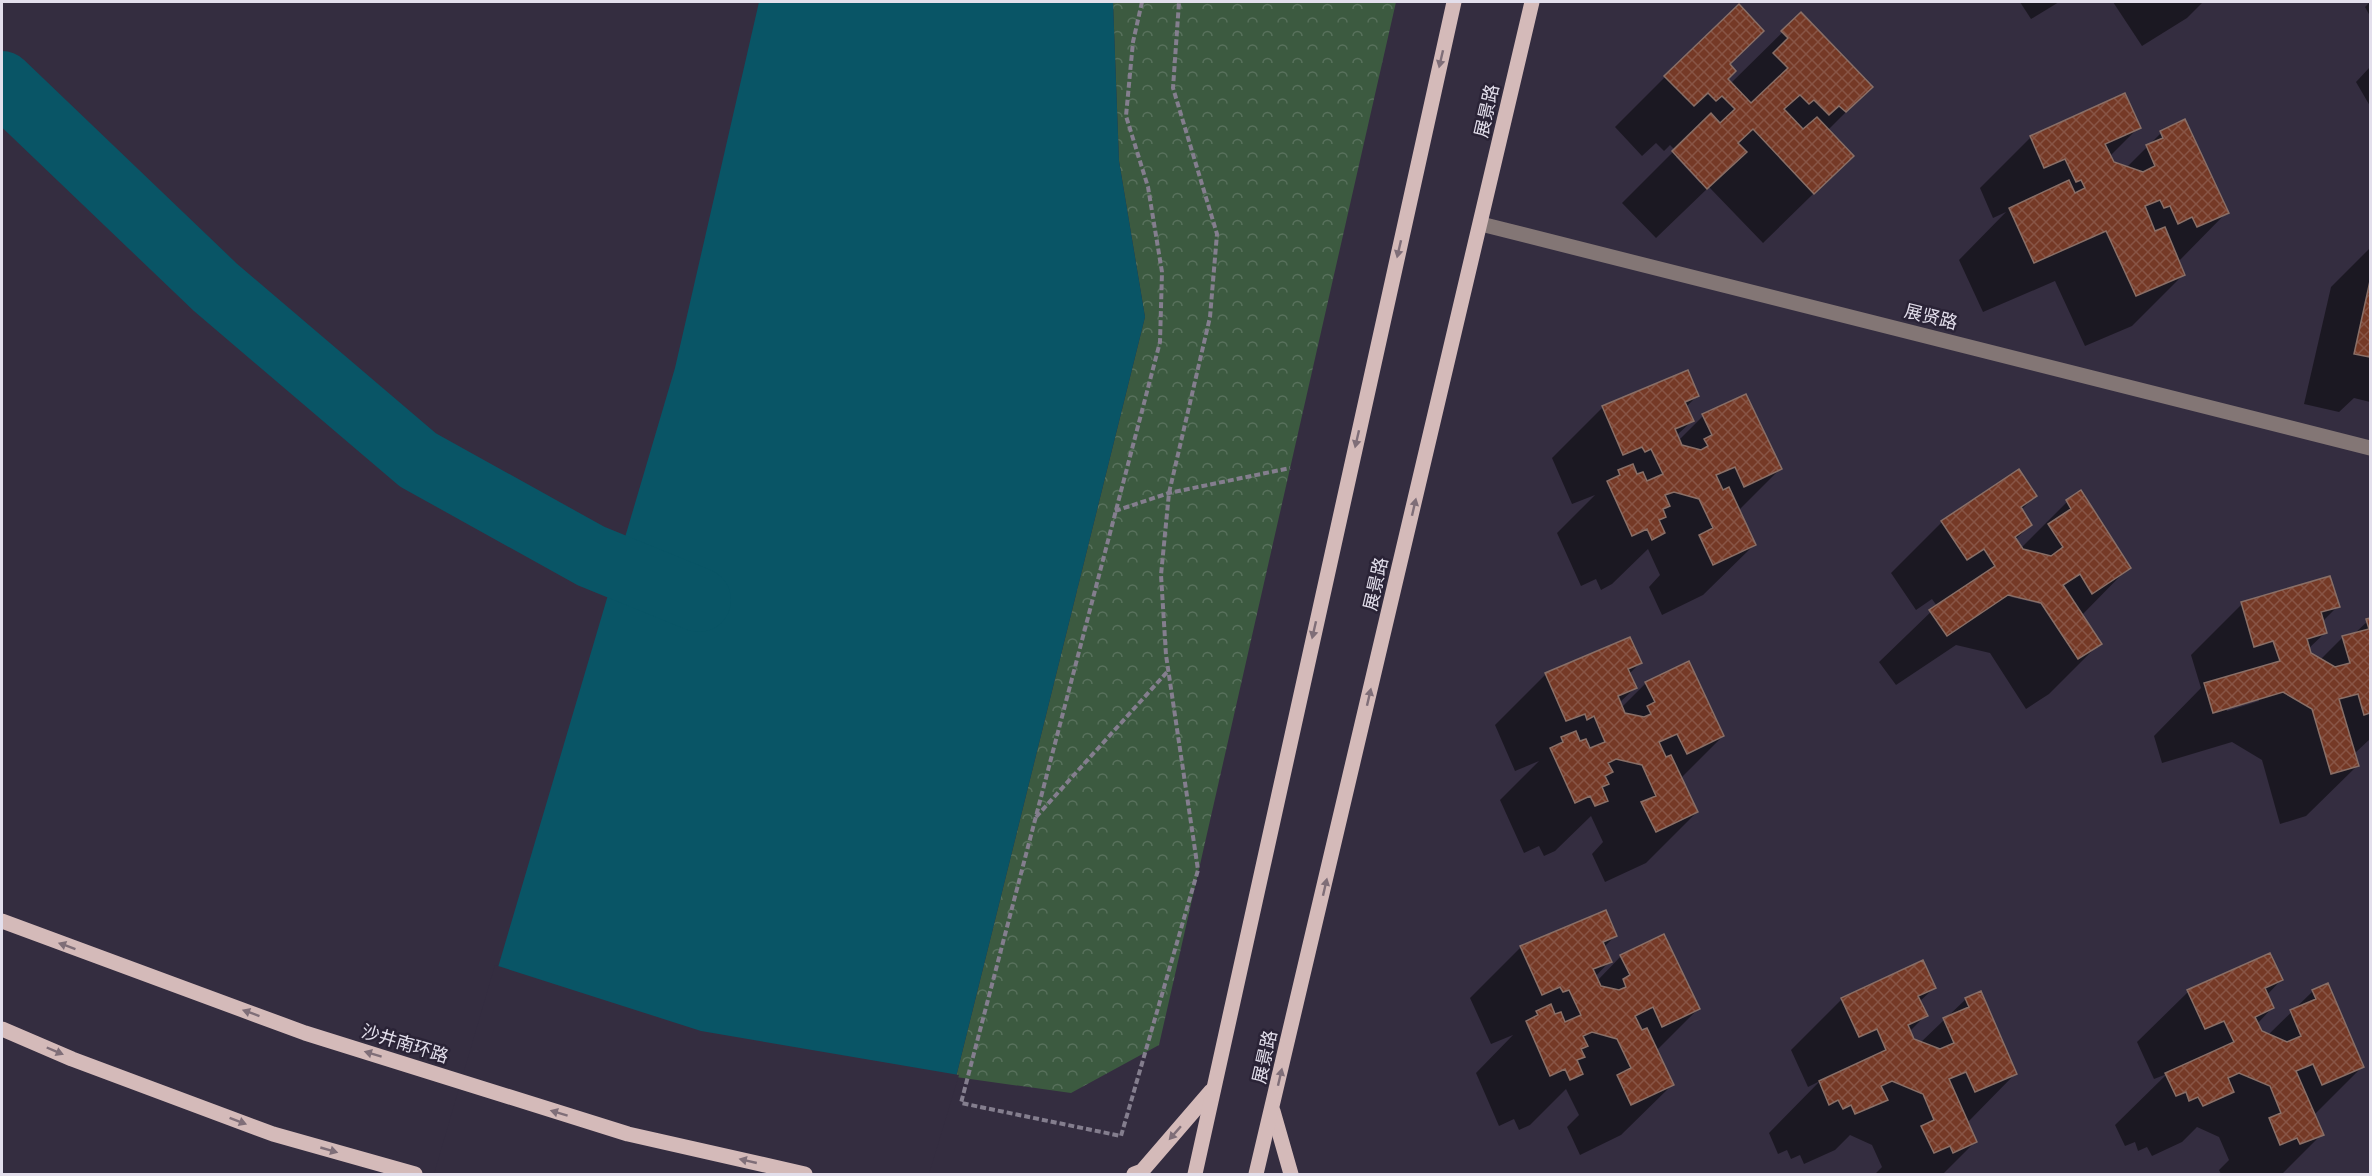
<svg xmlns="http://www.w3.org/2000/svg" width="2372" height="1176" viewBox="0 0 2372 1176" font-family="'DM Sans','Noto Sans SC',sans-serif">
  <defs>
    <pattern id="park-crowns" width="20" height="18" patternUnits="userSpaceOnUse" patternTransform="scale(1.5)"><rect width="20" height="18" fill="#3c5a40"/><path d="M2 6a3 3 0 1 1 6 0M12 15a3 3 0 1 1 6 0" fill="none" stroke="#58715c"/></pattern>
    <pattern id="building-cross-hatch" width="8" height="8" patternUnits="userSpaceOnUse" patternTransform="scale(1.5)"><rect width="8" height="8" fill="#753926"/><path d="M0 0l8 8M0 8l8-8" fill="none" stroke="#885546"/></pattern>
  </defs>
  <rect width="100%" height="100%" fill="#342d40"/>
  <polygon fill="url(#park-crowns)" points="1113,2 1396,2 1159,1045 1071,1093 956,1077 1145,317 1119,161"/>
  <polygon fill="#095566" points="759,2 1113,2 1119,161 1145,317 956,1077 437,1174 675,368"/>
  <polygon fill="#342d40" points="495,965 701,1031 959,1075 929,1174 434,1174"/>
  <g fill="#0007" fill-rule="evenodd">
    <polygon points="2020,2 2059,2 2031,19"/>
    <polygon points="2113,2 2203,2 2187,18 2142,46"/>
    <polygon points="2370,2 2370,16 2365,7"/>
    <path d="M 1801,14 L 1871,87 L 1828,130 L 1852,156 L 1763,243 L 1709,187 L 1656,238 L 1622,203 L 1675,150 L 1670,145 L 1664,151 L 1656,143 L 1642,156 L 1615,127 L 1665,77 L 1729,65 L 1726,79 L 1730,84 ZM 1678,155 L 1702,181 L 1700,183 L 1676,157 Z"/>
    <polygon points="2370,67 2370,106 2356,82"/>
    <polygon points="2139,127 2109,157 2113,164 2126,168 2161,133 2227,212 2178,262 2183,275 2132,326 2085,346 2055,281 1983,312 1959,260 2006,212 1993,218 1980,188 2031,137"/>
    <polygon points="2370,248 2370,402 2354,398 2339,412 2304,404 2331,287"/>
    <polygon points="1697,396 1686,407 1692,421 1676,436 1678,441 1703,416 1780,469 1738,511 1754,545 1703,595 1662,615 1649,587 1660,575 1648,549 1612,584 1601,590 1596,579 1581,586 1557,533 1595,495 1572,504 1552,458 1603,407"/>
    <path d="M 2080,492 L 2129,567 L 2082,615 L 2100,643 L 2049,694 L 2026,709 L 1990,653 L 1956,645 L 1896,685 L 1879,662 L 1937,606 L 1932,599 L 1916,610 L 1891,573 L 1942,522 L 2035,496 L 2021,510 L 2030,525 L 2015,540 L 2021,548 L 2067,502 ZM 2014,594 L 2048,603 L 2048,606 L 2011,597 Z"/>
    <path d="M 2242,604 L 2338,606 L 2322,622 L 2326,632 L 2308,649 L 2310,654 L 2320,660 L 2343,637 L 2353,635 L 2370,619 L 2370,739 L 2354,754 L 2357,766 L 2306,816 L 2280,824 L 2262,760 L 2232,742 L 2162,763 L 2154,736 L 2201,688 L 2191,655 ZM 2259,698 L 2259,701 L 2227,711 L 2226,708 Z"/>
    <polygon points="1640,663 1629,674 1635,688 1619,703 1621,708 1646,683 1723,736 1681,778 1697,812 1646,863 1605,882 1592,854 1603,842 1591,816 1555,851 1544,856 1539,846 1524,853 1500,800 1539,761 1515,771 1495,725 1546,674"/>
    <polygon points="1615,936 1604,947 1610,961 1595,977 1597,981 1621,956 1698,1009 1656,1051 1672,1085 1621,1135 1580,1155 1567,1127 1579,1115 1566,1089 1530,1125 1519,1130 1514,1119 1499,1126 1476,1073 1513,1035 1491,1044 1470,998 1521,947"/>
    <polygon points="1922,962 1934,988 1919,1002 1926,1015 1909,1032 1913,1040 1920,1043 1966,999 2015,1074 1967,1123 1975,1142 1943,1174 1875,1174 1882,1167 1872,1145 1850,1135 1835,1150 1804,1164 1800,1155 1791,1159 1787,1150 1778,1154 1769,1133 1820,1081 1808,1087 1791,1050 1842,999"/>
    <polygon points="2281,980 2267,995 2272,1008 2257,1024 2260,1032 2268,1035 2313,991 2362,1067 2314,1115 2322,1134 2282,1174 2221,1174 2219,1170 2229,1160 2219,1137 2197,1127 2182,1142 2152,1156 2147,1147 2138,1151 2135,1142 2125,1146 2115,1125 2167,1074 2154,1079 2137,1042 2188,992"/>
  </g>
  <g fill="none" stroke-linecap="round" stroke-linejoin="round">
    <polyline stroke="#095566" stroke-width="64" points="2,83 215,287 418,460 591,556 699,600"/>
  </g>
  <g fill="url(#building-cross-hatch)" stroke="#896f67" stroke-width="1.5">
    <polygon points="1739,4 1764,31 1730,64 1736,71 1728,79 1751,103 1788,68 1773,53 1788,38 1781,31 1801,12 1873,87 1846,112 1839,106 1829,115 1814,100 1809,104 1800,95 1784,109 1803,129 1817,117 1854,156 1814,194 1753,129 1738,143 1747,152 1707,189 1672,151 1711,113 1720,123 1735,109 1722,96 1716,101 1708,93 1694,106 1664,76"/>
    <polygon points="2125,93 2141,128 2105,144 2114,162 2143,172 2155,166 2146,145 2163,138 2160,131 2185,119 2229,213 2197,227 2192,217 2178,224 2170,206 2164,208 2160,200 2145,206 2155,231 2165,227 2185,275 2136,296 2106,231 2034,263 2009,208 2069,180 2075,193 2085,188 2081,180 2076,182 2065,159 2044,168 2030,136"/>
    <polygon points="2370,281 2370,357 2354,354"/>
    <polygon points="1688,370 1699,396 1685,402 1694,421 1675,429 1682,445 1701,450 1708,446 1704,439 1712,435 1702,414 1746,394 1782,469 1744,487 1735,467 1716,475 1723,490 1729,487 1756,545 1713,565 1699,535 1713,528 1699,499 1674,492 1665,495 1670,506 1663,509 1666,517 1659,520 1665,533 1652,540 1647,529 1632,536 1607,481 1620,475 1618,470 1633,464 1637,474 1643,472 1647,481 1663,474 1651,449 1645,452 1642,447 1623,455 1602,406"/>
    <polygon points="2019,469 2037,496 2021,507 2032,525 2015,537 2023,549 2051,556 2063,547 2048,524 2071,509 2066,500 2081,490 2131,568 2092,594 2080,574 2063,585 2102,644 2078,659 2041,603 2008,595 1947,636 1929,610 1995,566 1984,549 1967,560 1941,521"/>
    <polygon points="2330,576 2340,607 2321,612 2327,633 2307,639 2311,653 2335,667 2350,663 2342,636 2369,629 2366,619 2370,618 2370,713 2364,715 2358,694 2339,699 2359,766 2331,774 2312,709 2283,692 2213,713 2204,683 2280,661 2273,641 2254,647 2241,602"/>
    <polygon points="1630,637 1642,663 1628,669 1637,688 1618,696 1625,713 1644,717 1651,714 1647,706 1655,702 1645,682 1689,661 1724,736 1687,754 1677,734 1659,742 1666,757 1671,755 1698,812 1656,832 1641,802 1656,796 1642,765 1616,759 1608,763 1613,772 1605,776 1609,784 1602,787 1608,801 1595,806 1590,796 1575,803 1550,748 1563,742 1561,737 1576,731 1580,741 1586,739 1590,748 1605,742 1594,716 1587,720 1585,714 1566,721 1545,673"/>
    <polygon points="1606,910 1617,936 1603,942 1612,962 1593,969 1601,986 1619,990 1626,987 1623,979 1630,975 1620,955 1664,934 1700,1009 1662,1027 1653,1007 1635,1016 1642,1030 1647,1028 1674,1085 1631,1105 1617,1075 1631,1068 1617,1039 1592,1032 1583,1036 1588,1046 1581,1049 1585,1057 1577,1060 1583,1074 1570,1080 1565,1069 1550,1076 1526,1021 1538,1015 1536,1011 1551,1004 1555,1014 1561,1012 1565,1022 1581,1015 1569,990 1563,992 1560,987 1542,995 1520,946"/>
    <polygon points="2270,953 2283,980 2265,988 2274,1008 2255,1017 2262,1031 2287,1042 2301,1036 2290,1010 2316,999 2312,990 2328,983 2364,1067 2322,1085 2313,1064 2296,1071 2324,1135 2300,1144 2297,1138 2280,1145 2269,1118 2281,1113 2270,1086 2239,1073 2228,1078 2234,1092 2203,1106 2198,1097 2189,1101 2186,1092 2176,1096 2165,1073 2234,1042 2224,1021 2205,1029 2187,990"/>
    <polygon points="1923,960 1936,988 1918,996 1928,1016 1908,1025 1914,1039 1940,1049 1954,1043 1943,1018 1969,1007 1965,998 1981,991 2017,1074 1975,1092 1966,1072 1949,1079 1977,1142 1953,1153 1950,1146 1934,1153 1921,1126 1934,1120 1923,1094 1892,1081 1881,1086 1888,1100 1855,1114 1851,1105 1843,1109 1838,1100 1829,1105 1819,1081 1886,1050 1877,1029 1859,1037 1841,998"/>
  </g>
  <g fill="none" stroke-linecap="round" stroke-linejoin="round">
    <g stroke="#847e8e" stroke-width="4" stroke-dasharray="6 3" stroke-linecap="butt">
      <polyline points="1142,2 1133,42 1126,116 1148,187 1162,272 1160,342 961,1103 1121,1136 1198,870 1166,655 1161,575 1169,493 1210,317 1217,234 1173,88 1179,2"/>
      <polyline points="1115,511 1169,493 1290,468"/>
      <polyline points="1036,817 1168,671"/>
    </g>
    <polyline stroke="#837675" stroke-width="15" points="1481,224 2370,448"/>
    <g stroke="#d4bab9" stroke-width="15">
      <polyline points="2,921 305,1033 628,1134 805,1174"/>
      <polyline points="2,1029 72,1059 273,1134 415,1174"/>
      <polyline points="1273,1111 1291,1174"/>
      <polyline points="1134,1174 1142,1171 1211,1091"/>
      <polyline points="1195,1174 1454,2"/>
      <polyline points="1256,1174 1532,2"/>
    </g>
  </g>
  <defs><path id="oneway-solid" d="M-6-.8H1V-3.2L6.5 0L1 3.2V.8H-6Z" transform="scale(1.5)"/></defs>
  <g fill="#7f6e78">
    <use href="#oneway-solid" transform="translate(1441 59) rotate(103)"/>
    <use href="#oneway-solid" transform="translate(1399 249) rotate(103)"/>
    <use href="#oneway-solid" transform="translate(1357 439) rotate(103)"/>
    <use href="#oneway-solid" transform="translate(1414 507) rotate(-77)"/>
    <use href="#oneway-solid" transform="translate(1314 630) rotate(103)"/>
    <use href="#oneway-solid" transform="translate(1369 697) rotate(-77)"/>
    <use href="#oneway-solid" transform="translate(1325 887) rotate(-77)"/>
    <use href="#oneway-solid" transform="translate(67 946) rotate(-160)"/>
    <use href="#oneway-solid" transform="translate(251 1013) rotate(-160)"/>
    <use href="#oneway-solid" transform="translate(55 1051) rotate(23)"/>
    <use href="#oneway-solid" transform="translate(373 1054) rotate(-163)"/>
    <use href="#oneway-solid" transform="translate(1280 1077) rotate(-77)"/>
    <use href="#oneway-solid" transform="translate(559 1113) rotate(-163)"/>
    <use href="#oneway-solid" transform="translate(238 1121) rotate(21)"/>
    <use href="#oneway-solid" transform="translate(1175 1133) rotate(131)"/>
    <use href="#oneway-solid" transform="translate(329 1150) rotate(16)"/>
    <use href="#oneway-solid" transform="translate(748 1161) rotate(-167)"/>
  </g>
  <g text-anchor="middle" stroke-width="5" stroke-linejoin="round" paint-order="stroke">
    <g font-size="18" fill="#e3dfec" stroke="#2a2336">
      <text transform="translate(1487 111) rotate(-77)" y="6">展景路</text>
      <text transform="translate(1931 317) rotate(14)" y="6">展贤路</text>
      <text transform="translate(1376 584) rotate(-77)" y="6">展景路</text>
      <text transform="translate(405 1044) rotate(17)" y="6">沙井南环路</text>
      <text transform="translate(1265 1057) rotate(-77)" y="6">展景路</text>
    </g>
  </g>
  <rect width="2372" height="1176" fill="none" stroke="#e3dfec" stroke-width="6"/>
</svg>
